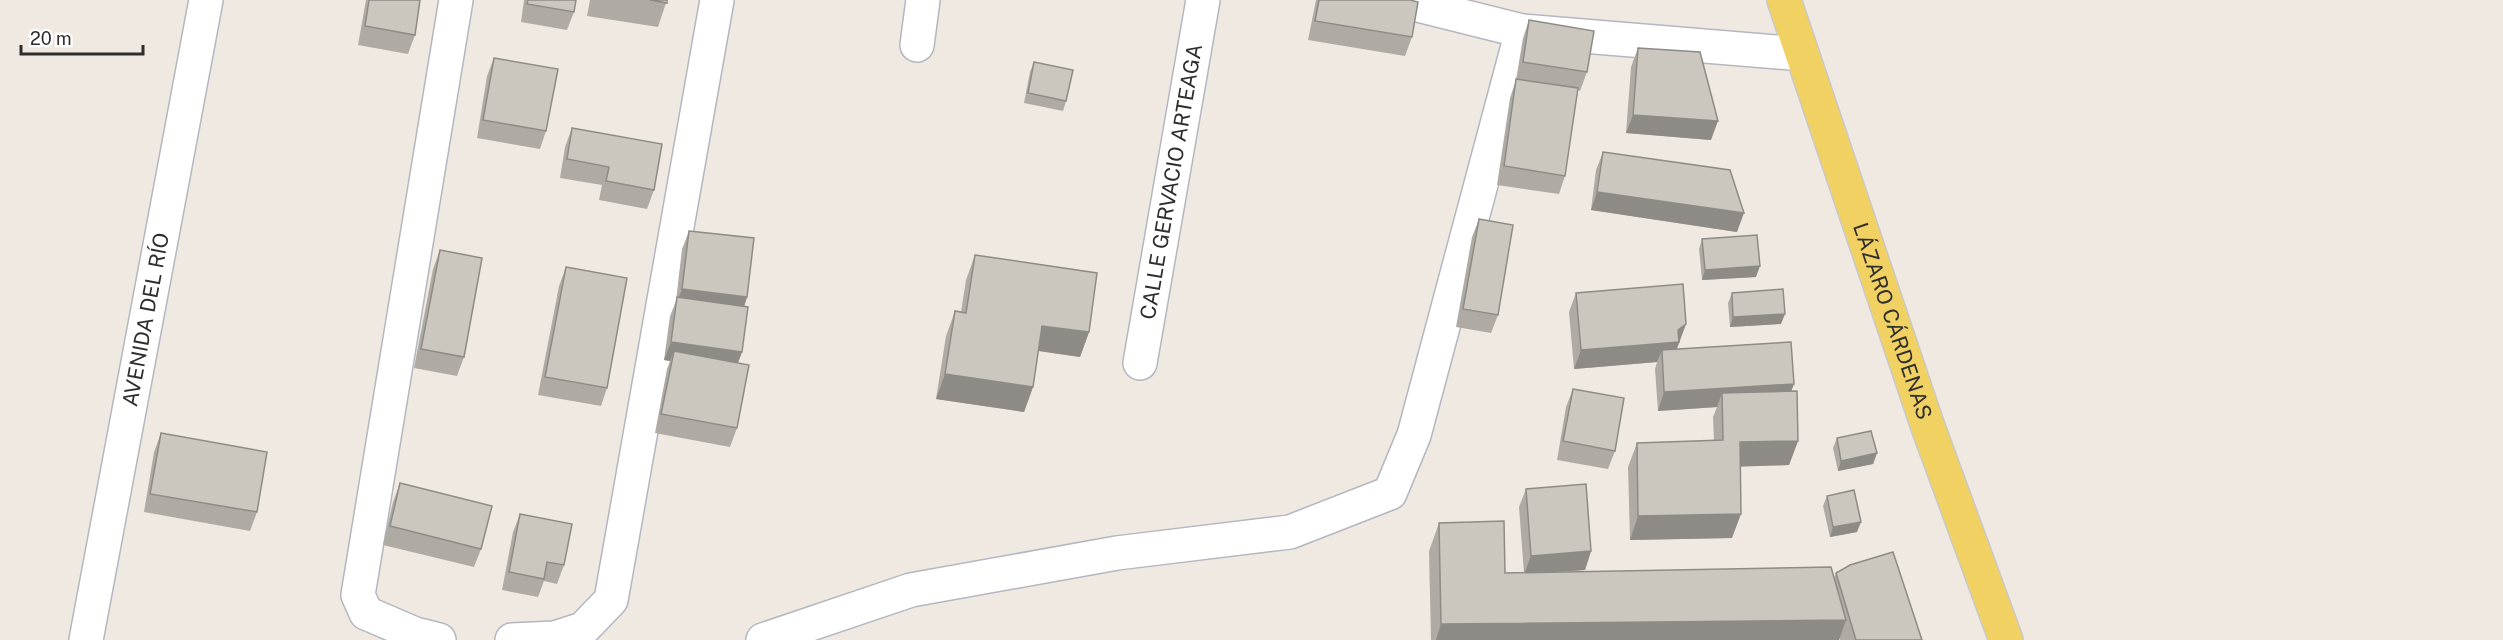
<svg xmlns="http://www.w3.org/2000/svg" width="2503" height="640" viewBox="0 0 2503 640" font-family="'Public Sans',sans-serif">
  <rect width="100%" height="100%" fill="#efe9e1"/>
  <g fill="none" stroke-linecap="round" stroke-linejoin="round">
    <g stroke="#b4b7c1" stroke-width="36">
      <g id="minor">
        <polyline points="1398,0 1522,31 1802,54"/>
        <polyline points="917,45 923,0"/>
        <path id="s1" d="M 1140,363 L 1203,0"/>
        <path id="s2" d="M 86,640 L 206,0"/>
        <polyline points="439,640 415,634 366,613 358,595 456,0"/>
        <polyline points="512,640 555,638 583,629 611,600 717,0"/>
        <polyline points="763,640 911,590 1117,553 1290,532 1390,493 1414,435 1522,31"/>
      </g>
    </g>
    <g stroke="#c9c9c9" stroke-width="36">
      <g id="major">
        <path id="s3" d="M 1784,0 L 1928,427 L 2006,640"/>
      </g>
    </g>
    <use href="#minor" stroke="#fff" stroke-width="33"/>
    <use href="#major" stroke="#f2d163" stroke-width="33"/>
  </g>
  <g fill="#afaba4">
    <polygon points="366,0 420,0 415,35 408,54 358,45"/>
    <polygon points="524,0 576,0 574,12 567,30 521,22"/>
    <polygon points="590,0 667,0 658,27 587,16"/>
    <polygon points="1316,0 1410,0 1412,37 1405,56 1308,40"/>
    <polygon points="1529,20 1587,72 1580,91 1578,90 1565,176 1559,194 1497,185 1510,98 1516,80 1523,38"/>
    <polygon points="1638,48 1711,140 1626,133 1631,67"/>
    <polygon points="494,58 546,131 540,149 477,138 487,76"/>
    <polygon points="1034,62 1066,101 1063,111 1024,103 1030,72"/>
    <polygon points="572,128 654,190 647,209 599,200 602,185 560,178 565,147"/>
    <polygon points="1603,152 1737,232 1591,210 1596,170"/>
    <polygon points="1479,219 1498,315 1491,333 1456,327 1472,237"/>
    <polygon points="689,231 747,297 744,307 742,352 738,363 737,428 730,447 655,433 667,369 670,361 664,360 670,316 676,301 682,249"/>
    <polygon points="1702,239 1756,277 1702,280 1699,249"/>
    <polygon points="440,250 464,357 457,376 414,368 433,269"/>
    <polygon points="975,255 1089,332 1080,357 1038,351 1033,387 1024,412 936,399 946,336 955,311 961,312 966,280"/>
    <polygon points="566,267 607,388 601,406 538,395 559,286"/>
    <polygon points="1576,293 1686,324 1677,349 1794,384 1791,391 1798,441 1789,465 1740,466 1732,538 1630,540 1628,467 1637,443 1714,441 1713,417 1717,407 1658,411 1655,369 1657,362 1574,369 1569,312"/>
    <polygon points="1732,293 1781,324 1730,327 1728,303"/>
    <polygon points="1573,389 1615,451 1608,469 1557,460 1566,407"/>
    <polygon points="161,433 257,512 250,531 144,512 154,452"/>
    <polygon points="1837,438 1877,453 1873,464 1838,471 1833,448"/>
    <polygon points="400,483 481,549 474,567 383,545 393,502"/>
    <polygon points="1526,489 1591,551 1585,570 1545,573 1834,578 1836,573 1922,640 1840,640 1839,638 1839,640 1431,640 1429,551 1439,523 1505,573 1524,573 1519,507"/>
    <polygon points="1827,496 1857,532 1830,537 1823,506"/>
    <polygon points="520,514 564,565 557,584 544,581 538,597 502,590 513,532"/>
  </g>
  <g fill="#8e8b86">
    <polygon points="1633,115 1718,121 1711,140 1626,133"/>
    <polygon points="1597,192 1744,213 1737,232 1591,210"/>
    <polygon points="1760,266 1756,277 1702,280 1705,270"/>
    <polygon points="682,289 747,297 741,316 676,304"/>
    <polygon points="1785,314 1781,324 1730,327 1733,317"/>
    <polygon points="1686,324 1672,361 1662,350 1657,362 1574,369 1581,350 1678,330"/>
    <polygon points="1042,326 1089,332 1080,357 1033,350"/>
    <polygon points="671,342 742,352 735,370 674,351 670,361 664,360"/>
    <polygon points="945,374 1033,387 1024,412 936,399"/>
    <polygon points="1794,384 1787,402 1722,393 1717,407 1658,411 1664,392"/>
    <polygon points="1798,441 1789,465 1731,467 1740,442"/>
    <polygon points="1877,453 1873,464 1838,471 1841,461"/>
    <polygon points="1741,514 1732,538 1630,540 1638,516"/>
    <polygon points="1861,522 1857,532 1830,537 1833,527"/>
    <polygon points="1591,551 1585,570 1524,574 1531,556"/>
    <polygon points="1846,620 1839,640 1436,640 1441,624"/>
  </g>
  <g fill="#cbc7bf" stroke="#8e8b86" stroke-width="1.5">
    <polygon points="369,0 420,0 415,35 365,26"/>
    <polygon points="528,0 576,0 574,12 527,4"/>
    <polygon points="650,0 667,0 667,3"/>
    <polygon points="1319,0 1410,0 1418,2 1412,37 1315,21"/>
    <polygon points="1529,20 1594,31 1587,72 1523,62"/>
    <polygon points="1638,48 1700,52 1718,121 1633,115"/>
    <polygon points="494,58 558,69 546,131 483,120"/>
    <polygon points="1034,62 1073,70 1066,101 1028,93"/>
    <polygon points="1516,79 1578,88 1565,176 1504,166"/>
    <polygon points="572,128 662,144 654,190 606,181 609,167 567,159"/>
    <polygon points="1603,152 1730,170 1744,213 1597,192"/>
    <polygon points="1479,219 1513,225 1498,315 1463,309"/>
    <polygon points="689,231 754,238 747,297 682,289"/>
    <polygon points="1757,235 1760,266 1705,270 1702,239"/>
    <polygon points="440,250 482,258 464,357 421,349"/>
    <polygon points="975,255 1097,273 1089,332 1042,326 1033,387 945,374 955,311 966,313"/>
    <polygon points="566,267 627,278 607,388 545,377"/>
    <polygon points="1683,284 1686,324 1678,330 1679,342 1581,350 1576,293"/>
    <polygon points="1783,289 1785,314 1733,317 1732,293"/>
    <polygon points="677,297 748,307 742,352 671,342"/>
    <polygon points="1791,342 1794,384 1664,392 1662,350"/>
    <polygon points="674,351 749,365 737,428 661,414"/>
    <polygon points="1573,389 1624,398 1615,451 1563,441"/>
    <polygon points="1797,391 1798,441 1740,442 1741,514 1638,516 1637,443 1723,440 1722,393"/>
    <polygon points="1871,431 1877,453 1841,461 1837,438"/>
    <polygon points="161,433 267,452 257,512 150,494"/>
    <polygon points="400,483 492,506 481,549 390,526"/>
    <polygon points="1586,484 1591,551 1531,556 1526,489"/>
    <polygon points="1854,490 1861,522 1833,527 1827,496"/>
    <polygon points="520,514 572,524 564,565 547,562 544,579 509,572"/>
    <polygon points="1504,521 1505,573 1831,567 1846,620 1441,624 1439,523"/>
    <polygon points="1893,552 1922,640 1856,640 1836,573 1850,565"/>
  </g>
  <g text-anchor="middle" stroke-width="4.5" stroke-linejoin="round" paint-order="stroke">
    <g font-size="21" fill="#2e2e2e" stroke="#fff">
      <text dy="7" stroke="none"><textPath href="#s1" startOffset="184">CALLE GERVACIO ARTEAGA</textPath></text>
      <text dy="7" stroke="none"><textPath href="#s2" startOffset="326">AVENIDA DEL RÍO</textPath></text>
      <text dy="7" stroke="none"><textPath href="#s3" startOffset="339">LÁZARO CÁRDENAS</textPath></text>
    </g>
  </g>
  <path d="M21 45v9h122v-9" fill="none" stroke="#2e2e2e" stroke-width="3"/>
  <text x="30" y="45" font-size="18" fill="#2e2e2e" stroke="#ffffff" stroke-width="4.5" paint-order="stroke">20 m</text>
</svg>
